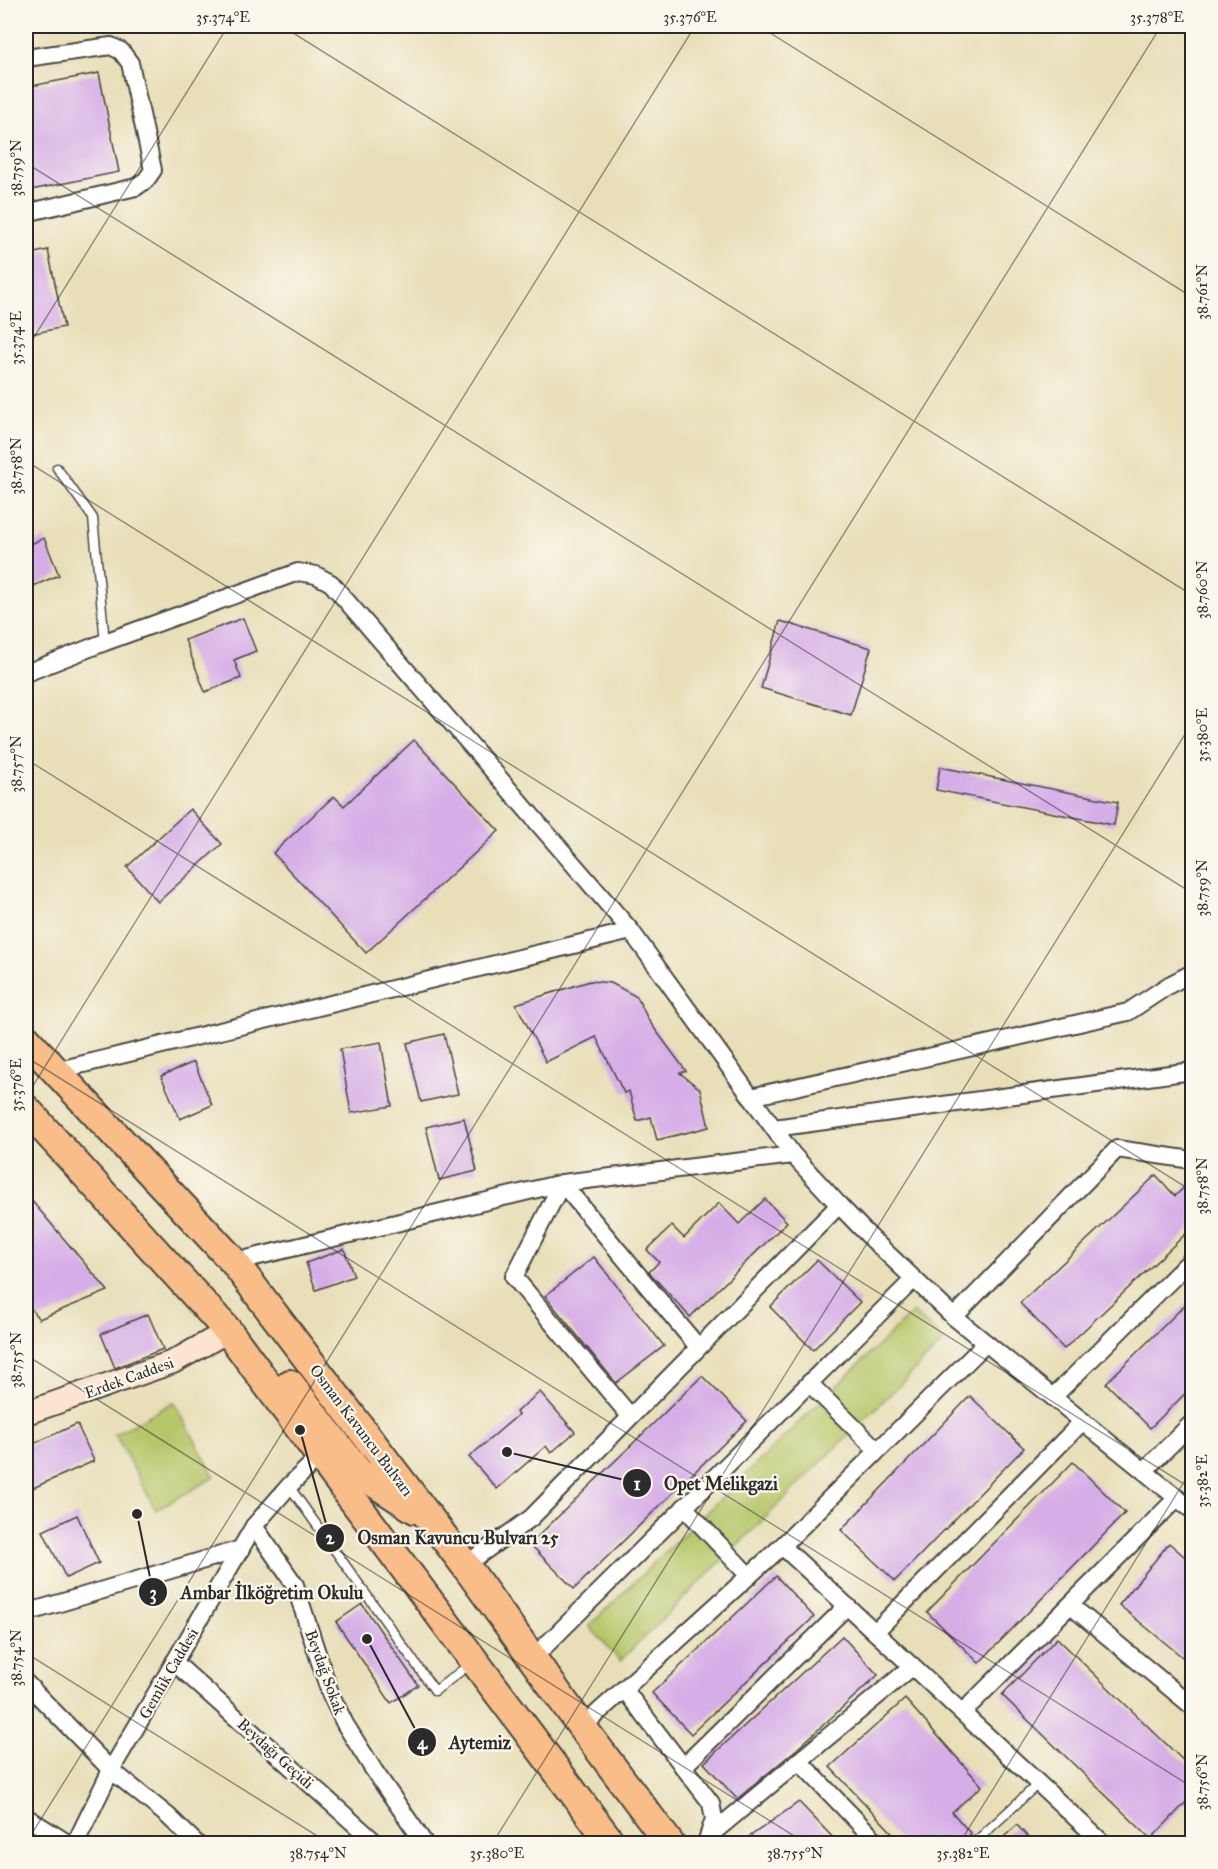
<svg xmlns="http://www.w3.org/2000/svg" width="1218" height="1869" viewBox="0 0 1218 1869" font-family="'IM FELL Great Primer',serif">
  <rect width="100%" height="100%" fill="#fbf7ec"/>
  <filter id="ink" filterUnits="userSpaceOnUse"><feTurbulence type="fractalNoise" baseFrequency=".0167" numOctaves="2"/><feDisplacementMap in="SourceGraphic" scale="12" xChannelSelector="R" yChannelSelector="G"/><feConvolveMatrix kernelMatrix="1 2 1 2 8 2 1 2 1" color-interpolation-filters="sRGB"/></filter>
  <filter id="wash" filterUnits="userSpaceOnUse"><feTurbulence type="fractalNoise" baseFrequency=".008" numOctaves="4" result="noise"/><feDisplacementMap in="SourceGraphic" scale="24" xChannelSelector="R" yChannelSelector="G"/><feGaussianBlur stdDeviation="1.35" result="paint"/><feColorMatrix in="noise" values="0 0 0 0 0 0 0 0 0 0 0 0 0 0 0 0 0 1.4 0 .05"/><feComposite in="paint" operator="in"/></filter>
  <g filter="url(#wash)">
    <rect width="100%" height="100%" fill="#e8dfb9"/>
    <g fill="#b6c76a" stroke="#70794a" stroke-width="1.5">
      <polygon points="913,1312 944,1341 620,1661 589,1626"/>
      <polygon points="174,1402 215,1477 156,1510 115,1434"/>
    </g>
    <g id="blocks">
      <g fill="#d6aee7">
        <polygon points="99,73 119,172 26,191 26,87"/>
        <polygon points="48,250 64,327 26,335 26,255"/>
        <polygon points="44,538 59,575 26,589 26,546"/>
        <polygon points="243,618 256,651 234,660 241,678 205,692 185,640"/>
        <polygon points="780,621 871,648 851,715 761,688"/>
        <polygon points="414,740 499,831 366,953 273,853 334,796 344,806"/>
        <polygon points="940,767 1118,802 1114,825 936,790"/>
        <polygon points="190,809 222,844 158,902 127,867"/>
        <polygon points="590,981 611,983 637,997 649,1021 686,1071 680,1073 700,1089 709,1127 657,1140 651,1117 637,1121 629,1091 624,1093 596,1037 546,1062 516,1004"/>
        <polygon points="444,1034 458,1094 421,1102 407,1043"/>
        <polygon points="381,1042 392,1106 351,1113 340,1049"/>
        <polygon points="194,1062 212,1105 180,1119 161,1076"/>
        <polygon points="464,1118 477,1171 439,1180 426,1127"/>
        <polygon points="1156,1175 1175,1196 1192,1180 1192,1228 1064,1349 1020,1303"/>
        <polygon points="26,1194 108,1291 39,1319 26,1303"/>
        <polygon points="765,1199 787,1222 690,1317 649,1272 659,1262 647,1250 672,1226 684,1238 719,1203 739,1224"/>
        <polygon points="344,1249 354,1276 316,1290 306,1263"/>
        <polygon points="594,1257 664,1346 616,1383 545,1296"/>
        <polygon points="817,1260 860,1302 813,1350 770,1307"/>
        <polygon points="1192,1298 1192,1387 1150,1428 1106,1383"/>
        <polygon points="148,1314 163,1349 115,1368 101,1334"/>
        <polygon points="702,1376 747,1421 574,1589 530,1544"/>
        <polygon points="540,1392 575,1432 551,1453 546,1446 497,1489 469,1457 518,1415 516,1412"/>
        <polygon points="970,1396 1024,1448 895,1581 841,1530"/>
        <polygon points="77,1424 94,1461 26,1491 26,1447"/>
        <polygon points="1073,1462 1125,1513 979,1663 927,1612"/>
        <polygon points="77,1515 99,1563 66,1578 43,1531"/>
        <polygon points="1169,1543 1192,1563 1192,1665 1119,1605"/>
        <polygon points="776,1576 814,1617 691,1734 652,1693"/>
        <polygon points="362,1604 418,1685 391,1703 336,1622"/>
        <polygon points="842,1636 878,1675 798,1748 737,1799 704,1763"/>
        <polygon points="1057,1638 1192,1769 1192,1796 1151,1839 1002,1695"/>
        <polygon points="905,1699 982,1786 952,1812 971,1834 960,1844 903,1844 830,1767"/>
        <polygon points="799,1802 839,1844 739,1844"/>
        <polygon points="1017,1825 1034,1844 996,1844"/>
      </g>
    </g>
  </g>
  <g filter="url(#ink)">
    <use href="#blocks" fill-opacity="0" stroke="#474640" stroke-width="1.5"/>
    <g fill="none" stroke-linecap="round" stroke-linejoin="round">
      <g stroke="#474640" stroke-width="11">
        <g id="lane">
          <polyline points="57,468 93,518 105,642"/>
          <polyline points="289,1486 435,1691 470,1664"/>
          <polyline points="973,1844 1039,1783"/>
        </g>
      </g>
      <g stroke="#474640" stroke-width="20">
        <g id="street">
          <polyline points="26,58 111,46 121,51 130,63 153,170 146,180 136,187 26,213"/>
          <polyline points="26,673 105,642 298,572 316,575 331,583 631,931 793,1155 839,1205 871,1238 954,1317 1192,1510"/>
          <polyline points="55,1071 631,931"/>
          <polyline points="751,1097 1128,1012 1169,985 1192,973"/>
          <polyline points="774,1128 1192,1071"/>
          <polyline points="234,1262 562,1183 793,1155"/>
          <polyline points="954,1317 1117,1149 1192,1160"/>
          <polyline points="809,1383 877,1450"/>
          <polyline points="1053,1397 1192,1259"/>
          <polyline points="630,1416 514,1277 562,1183 698,1347"/>
          <polyline points="1144,1471 1192,1423"/>
          <polyline points="684,1507 749,1576"/>
          <polyline points="254,1526 295,1585 330,1693 345,1724 375,1772 425,1844"/>
          <polyline points="782,1546 1104,1844"/>
          <polyline points="465,1565 531,1518 839,1205"/>
          <polyline points="1070,1605 1192,1706"/>
          <polyline points="26,1613 241,1549"/>
          <polyline points="875,1632 1083,1421"/>
          <polyline points="533,1658 914,1279"/>
          <polyline points="174,1662 377,1844"/>
          <polyline points="26,1683 111,1770 168,1816 197,1844"/>
          <polyline points="624,1689 711,1803 714,1819 708,1837"/>
          <polyline points="963,1712 1177,1498"/>
          <polyline points="582,1727 782,1546 986,1343"/>
          <polyline points="799,1761 879,1844"/>
          <polyline points="683,1767 847,1606"/>
          <polyline points="26,1817 69,1844"/>
          <polyline points="709,1836 913,1666"/>
          <polyline points="75,1844 111,1770 254,1526 289,1486 320,1456"/>
        </g>
      </g>
      <g stroke="#474640" stroke-width="26">
        <polyline id="secondary" points="26,1413 173,1362 228,1331"/>
      </g>
      <g stroke="#474640" stroke-width="32">
        <g id="highway">
          <polyline points="26,1039 234,1262 465,1565 582,1727 670,1844"/>
          <polyline points="26,1109 228,1331 320,1456 612,1844"/>
          <polyline points="290,1384 359,1473 415,1509"/>
        </g>
      </g>
      <use href="#lane" stroke="#fff" stroke-width="8"/>
      <use href="#street" stroke="#fff" stroke-width="16"/>
      <use href="#secondary" stroke="#fce5d0" stroke-width="22"/>
      <use href="#highway" stroke="#f8bd89" stroke-width="28"/>
    </g>
  </g>
  <path fill="none" stroke="#2b2b2b" stroke-width="1.5" stroke-opacity="0.45" d="M 282,26 L 1192,595M 759,26 L 1192,297M 26,163 L 1192,893M 26,350 L 228,26M 26,461 L 1192,1191M 26,759 L 1192,1489M 26,1057 L 1192,1787M 26,1097 L 695,26M 26,1355 L 807,1844M 26,1653 L 330,1844M 26,1843 L 1161,26M 492,1844 L 1192,723M 959,1844 L 1192,1469"/>
  <g text-anchor="middle" stroke-width="4.5" stroke-linejoin="round" paint-order="stroke">
    <g font-size="16" fill="#2b2b2b" stroke="#fbf7ec">
      <text transform="translate(129 1377) rotate(-20)" y="6">Erdek Caddesi</text>
      <text transform="translate(362 1430) rotate(53)" y="6">Osman Kavuncu Bulvarı</text>
      <text transform="translate(326 1672) rotate(70)" y="6">Beydağ Sokak</text>
      <text transform="translate(168 1673) rotate(-60)" y="6">Gemlik Caddesi</text>
      <text transform="translate(276 1753) rotate(42)" y="6">Beydağı Geçidi</text>
    </g>
  </g>
  <path fill="none" stroke="#2b2b2b" stroke-width="2" d="M507 1452L637 1483M300 1430L330 1538M137 1514L153 1592M367 1639L422 1742"/>
  <g fill="#2b2b2b" stroke="#fbf7ec" stroke-width="2">
    <circle cx="507" cy="1452" r="6"/>
    <circle cx="300" cy="1430" r="6"/>
    <circle cx="137" cy="1514" r="6"/>
    <circle cx="367" cy="1639" r="6"/>
    <circle cx="637" cy="1483" r="15"/>
    <circle cx="330" cy="1538" r="15"/>
    <circle cx="153" cy="1592" r="15"/>
    <circle cx="422" cy="1742" r="15"/>
  </g>
  <g font-size="18" text-anchor="middle" font-weight="bold" fill="#fff">
    <text x="637" y="1490">1</text>
    <text x="330" y="1544">2</text>
    <text x="153" y="1599">3</text>
    <text x="422" y="1749">4</text>
  </g>
  <g font-size="18" text-anchor="middle" font-weight="bold" fill="#2b2b2b" stroke="#fbf7ec" stroke-width="4.5" stroke-linejoin="round" paint-order="stroke">
    <text x="721" y="1490">Opet Melikgazi</text>
    <text x="458" y="1544">Osman Kavuncu Bulvarı 25</text>
    <text x="272" y="1599">Ambar İlköğretim Okulu</text>
    <text x="480" y="1749">Aytemiz</text>
  </g>
  <rect width="1218" height="1869" fill="none" stroke="#fbf7ec" stroke-width="66"/>
  <rect x="33" y="33" width="1152" height="1803" fill="none" stroke="#2b2b2b" stroke-width="2"/>
  <g font-size="15" text-anchor="middle" fill="#2b2b2b">
    <text x="223" y="22">35.374°E</text>
    <text x="690" y="22">35.376°E</text>
    <text x="1157" y="22">35.378°E</text>
    <text transform="translate(16 168) rotate(-90)" y="5">38.759°N</text>
    <text transform="translate(1202 292) rotate(-90)" y="5">38.761°N</text>
    <text transform="translate(16 338) rotate(-90)" y="5">35.374°E</text>
    <text transform="translate(16 466) rotate(-90)" y="5">38.758°N</text>
    <text transform="translate(1202 590) rotate(-90)" y="5">38.760°N</text>
    <text transform="translate(1202 735) rotate(-90)" y="5">35.380°E</text>
    <text transform="translate(16 764) rotate(-90)" y="5">38.757°N</text>
    <text transform="translate(1202 888) rotate(-90)" y="5">38.759°N</text>
    <text transform="translate(16 1085) rotate(-90)" y="5">35.376°E</text>
    <text transform="translate(1202 1186) rotate(-90)" y="5">38.758°N</text>
    <text transform="translate(16 1360) rotate(-90)" y="5">38.755°N</text>
    <text transform="translate(1202 1481) rotate(-90)" y="5">35.382°E</text>
    <text transform="translate(16 1658) rotate(-90)" y="5">38.754°N</text>
    <text transform="translate(1202 1782) rotate(-90)" y="5">38.756°N</text>
    <text x="318" y="1858">38.754°N</text>
    <text x="497" y="1858">35.380°E</text>
    <text x="795" y="1858">38.755°N</text>
    <text x="963" y="1858">35.382°E</text>
  </g>
</svg>
